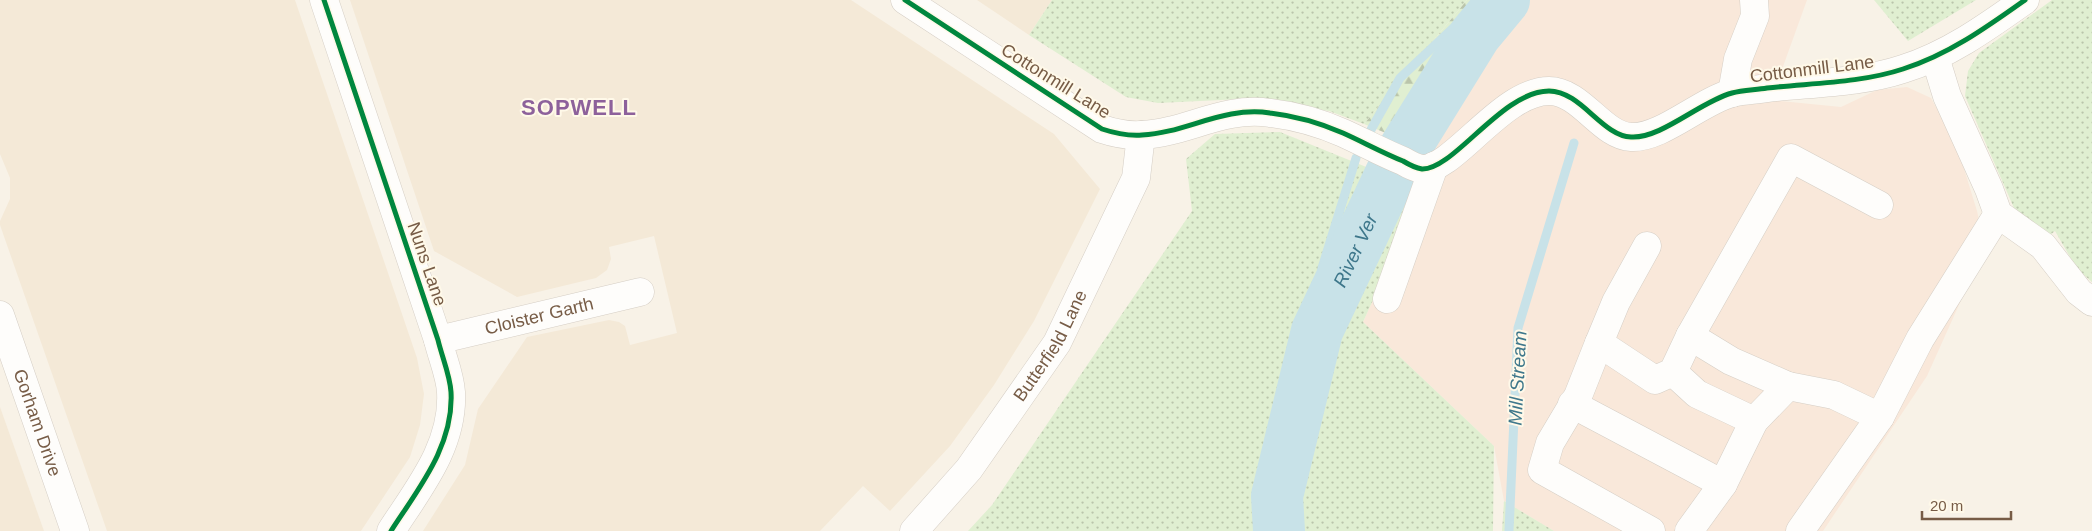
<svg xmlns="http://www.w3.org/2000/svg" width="2092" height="531" viewBox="0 0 2092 531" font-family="Helvetica,sans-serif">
  <defs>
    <pattern id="grass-dots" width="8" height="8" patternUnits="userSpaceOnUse" patternTransform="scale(1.25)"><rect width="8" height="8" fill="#e0efd1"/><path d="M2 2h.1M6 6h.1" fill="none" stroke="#bac5ab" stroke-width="1.8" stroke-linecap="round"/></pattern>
    <pattern id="forest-firs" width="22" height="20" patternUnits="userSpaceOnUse" patternTransform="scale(1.25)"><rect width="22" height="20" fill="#e0efd1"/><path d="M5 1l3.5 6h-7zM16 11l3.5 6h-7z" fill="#bac5ab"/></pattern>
  </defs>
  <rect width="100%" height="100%" fill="#f8f2e7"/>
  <g fill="#f4e9d7">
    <polygon points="0,0 295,0 417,358 424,394 420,425 410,457 361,531 107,531 0,225 0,221 10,199 10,178 0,154"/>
    <polygon points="350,0 851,0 1054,134 1100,189 1034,321 994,385 950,446 890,511 863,486 820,531 423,531 465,465 478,409 527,337 609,320 619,322 625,326 630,345 677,333 654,236 609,247 611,259 607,270 596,278 517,297 434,251"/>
    <polygon points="977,0 1052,0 1029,35"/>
    <polygon points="0,407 44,531 0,531"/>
  </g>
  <polygon fill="#f9e8da" points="1516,0 1807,0 1771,100 1841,107 1877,90 1907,87 1931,98 1957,146 1977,211 1985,247 1927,376 1823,531 1554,531 1504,501 1494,446 1363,322 1423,190 1423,133 1477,44"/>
  <g fill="url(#grass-dots)">
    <polygon points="1052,0 1467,0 1364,124 1329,111 1242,99 1158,103 1126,97 1029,35"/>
    <polygon points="1874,0 1976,0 1908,41"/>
    <polygon points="2052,0 2092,0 2092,282 2077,269 2055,231 2050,235 2014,208 1965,96 1968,71 1979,53"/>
    <polygon points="1280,132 1423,190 1363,322 1494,446 1493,531 968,531 992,505 1192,211 1186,159 1215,134"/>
    <polygon points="1504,501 1554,531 1502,531"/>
  </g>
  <polygon fill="url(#forest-firs)" points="1467,0 1516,0 1477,44 1423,133 1405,141 1364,124"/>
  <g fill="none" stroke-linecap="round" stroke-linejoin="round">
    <g stroke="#c8e2e8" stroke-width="9">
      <polyline points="1368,135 1400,78 1483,0"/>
      <polyline points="1317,331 1322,268 1356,158"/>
      <polyline points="1509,531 1518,328 1574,143"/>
    </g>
    <path stroke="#c8e2e8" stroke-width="52" id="s1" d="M 1279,531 L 1277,496 L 1317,331 L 1397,161 L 1475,35 L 1504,0"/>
    <g stroke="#d5cec5" stroke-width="29">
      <g id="minor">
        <path d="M 324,0 L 438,340 C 442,357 450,375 451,392 C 454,446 418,489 391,531"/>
        <path d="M 905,0 L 1102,129 C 1114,133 1128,136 1142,135 C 1186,133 1223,106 1270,113 C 1296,116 1320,123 1343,133 C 1363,142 1383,153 1403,161 C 1408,164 1416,168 1422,169 C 1454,170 1502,91 1549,91 C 1581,91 1602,136 1631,137 C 1661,139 1701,101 1732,93 C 1743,90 1756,90 1767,88 C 1811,83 1861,83 1903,69 C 1948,55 1987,27 2025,0"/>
        <polyline points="1935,57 1947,96 1989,189 1998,214 2043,246 2079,292 2092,302"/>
        <polyline points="1732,93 1738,59 1755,16 1754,0"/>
        <polyline points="1647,246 1616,302 1599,343 1655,380 1673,372 1690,336 1731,361 1788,386 1834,395 1880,417"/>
        <polyline points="1387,299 1434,166"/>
        <path id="s2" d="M 0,315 L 75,531"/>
        <polyline points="1690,336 1791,158 1879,205"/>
        <path id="s3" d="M 438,340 L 640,292"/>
        <polyline points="1599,343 1578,396 1550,443 1542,470 1651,531"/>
        <polyline points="1673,372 1697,394 1754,421 1788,386"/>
        <polyline points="1572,404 1723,484"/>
        <path id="s4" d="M 914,531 L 969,469 L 1057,343 L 1136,178 L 1141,135"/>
        <polyline points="1689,531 1723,484 1754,421"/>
        <polyline points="1800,531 1880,417 1920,339 1998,214"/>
      </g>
    </g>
    <use href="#minor" stroke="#fefdfb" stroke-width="28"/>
    <g stroke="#fff9e9" stroke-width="8">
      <g id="cycleway">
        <path d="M 324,0 L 438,340 C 442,357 450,375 451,392 C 454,446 418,489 391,531"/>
        <path d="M 905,0 L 1102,129 C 1114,133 1128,136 1142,135 C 1186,133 1223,106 1270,113 C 1296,116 1320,123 1343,133 C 1363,142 1383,153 1403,161 C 1408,164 1416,168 1422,169 C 1454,170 1502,91 1549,91 C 1581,91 1602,136 1631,137 C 1661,139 1701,101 1732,93 C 1743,90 1756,90 1767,88 C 1811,83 1861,83 1903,69 C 1948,55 1987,27 2025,0"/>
      </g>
    </g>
    <use href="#cycleway" stroke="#00873e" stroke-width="5"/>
  </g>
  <g text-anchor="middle" stroke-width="4" stroke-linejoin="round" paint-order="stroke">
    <g font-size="18" fill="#775c46" stroke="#fff9e9">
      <text transform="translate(1812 69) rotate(-7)" y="6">Cottonmill Lane</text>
      <text transform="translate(1056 81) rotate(32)" y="6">Cottonmill Lane</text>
      <text transform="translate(427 264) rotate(71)" y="6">Nuns Lane</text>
      <text dy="6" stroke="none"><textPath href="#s3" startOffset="104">Cloister Garth</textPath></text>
      <text dy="6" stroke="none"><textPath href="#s4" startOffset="231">Butterfield Lane</textPath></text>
      <text dy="6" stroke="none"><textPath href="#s2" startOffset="114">Gorham Drive</textPath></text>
    </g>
    <g font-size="19" font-style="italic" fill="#3e778b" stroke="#fff9e9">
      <text dy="7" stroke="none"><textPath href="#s1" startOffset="294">River Ver</textPath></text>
      <text transform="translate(1517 378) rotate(-87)" y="7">Mill Stream</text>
    </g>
    <g font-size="22" font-weight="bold" letter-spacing="1" fill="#8d619b" stroke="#fff9e9">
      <text x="579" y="115">SOPWELL</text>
    </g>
  </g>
  <path d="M1922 511v8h89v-8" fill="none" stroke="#775c46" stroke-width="2.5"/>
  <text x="1930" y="511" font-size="15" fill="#775c46" stroke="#fff9e9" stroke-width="4" paint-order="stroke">20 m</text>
</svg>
